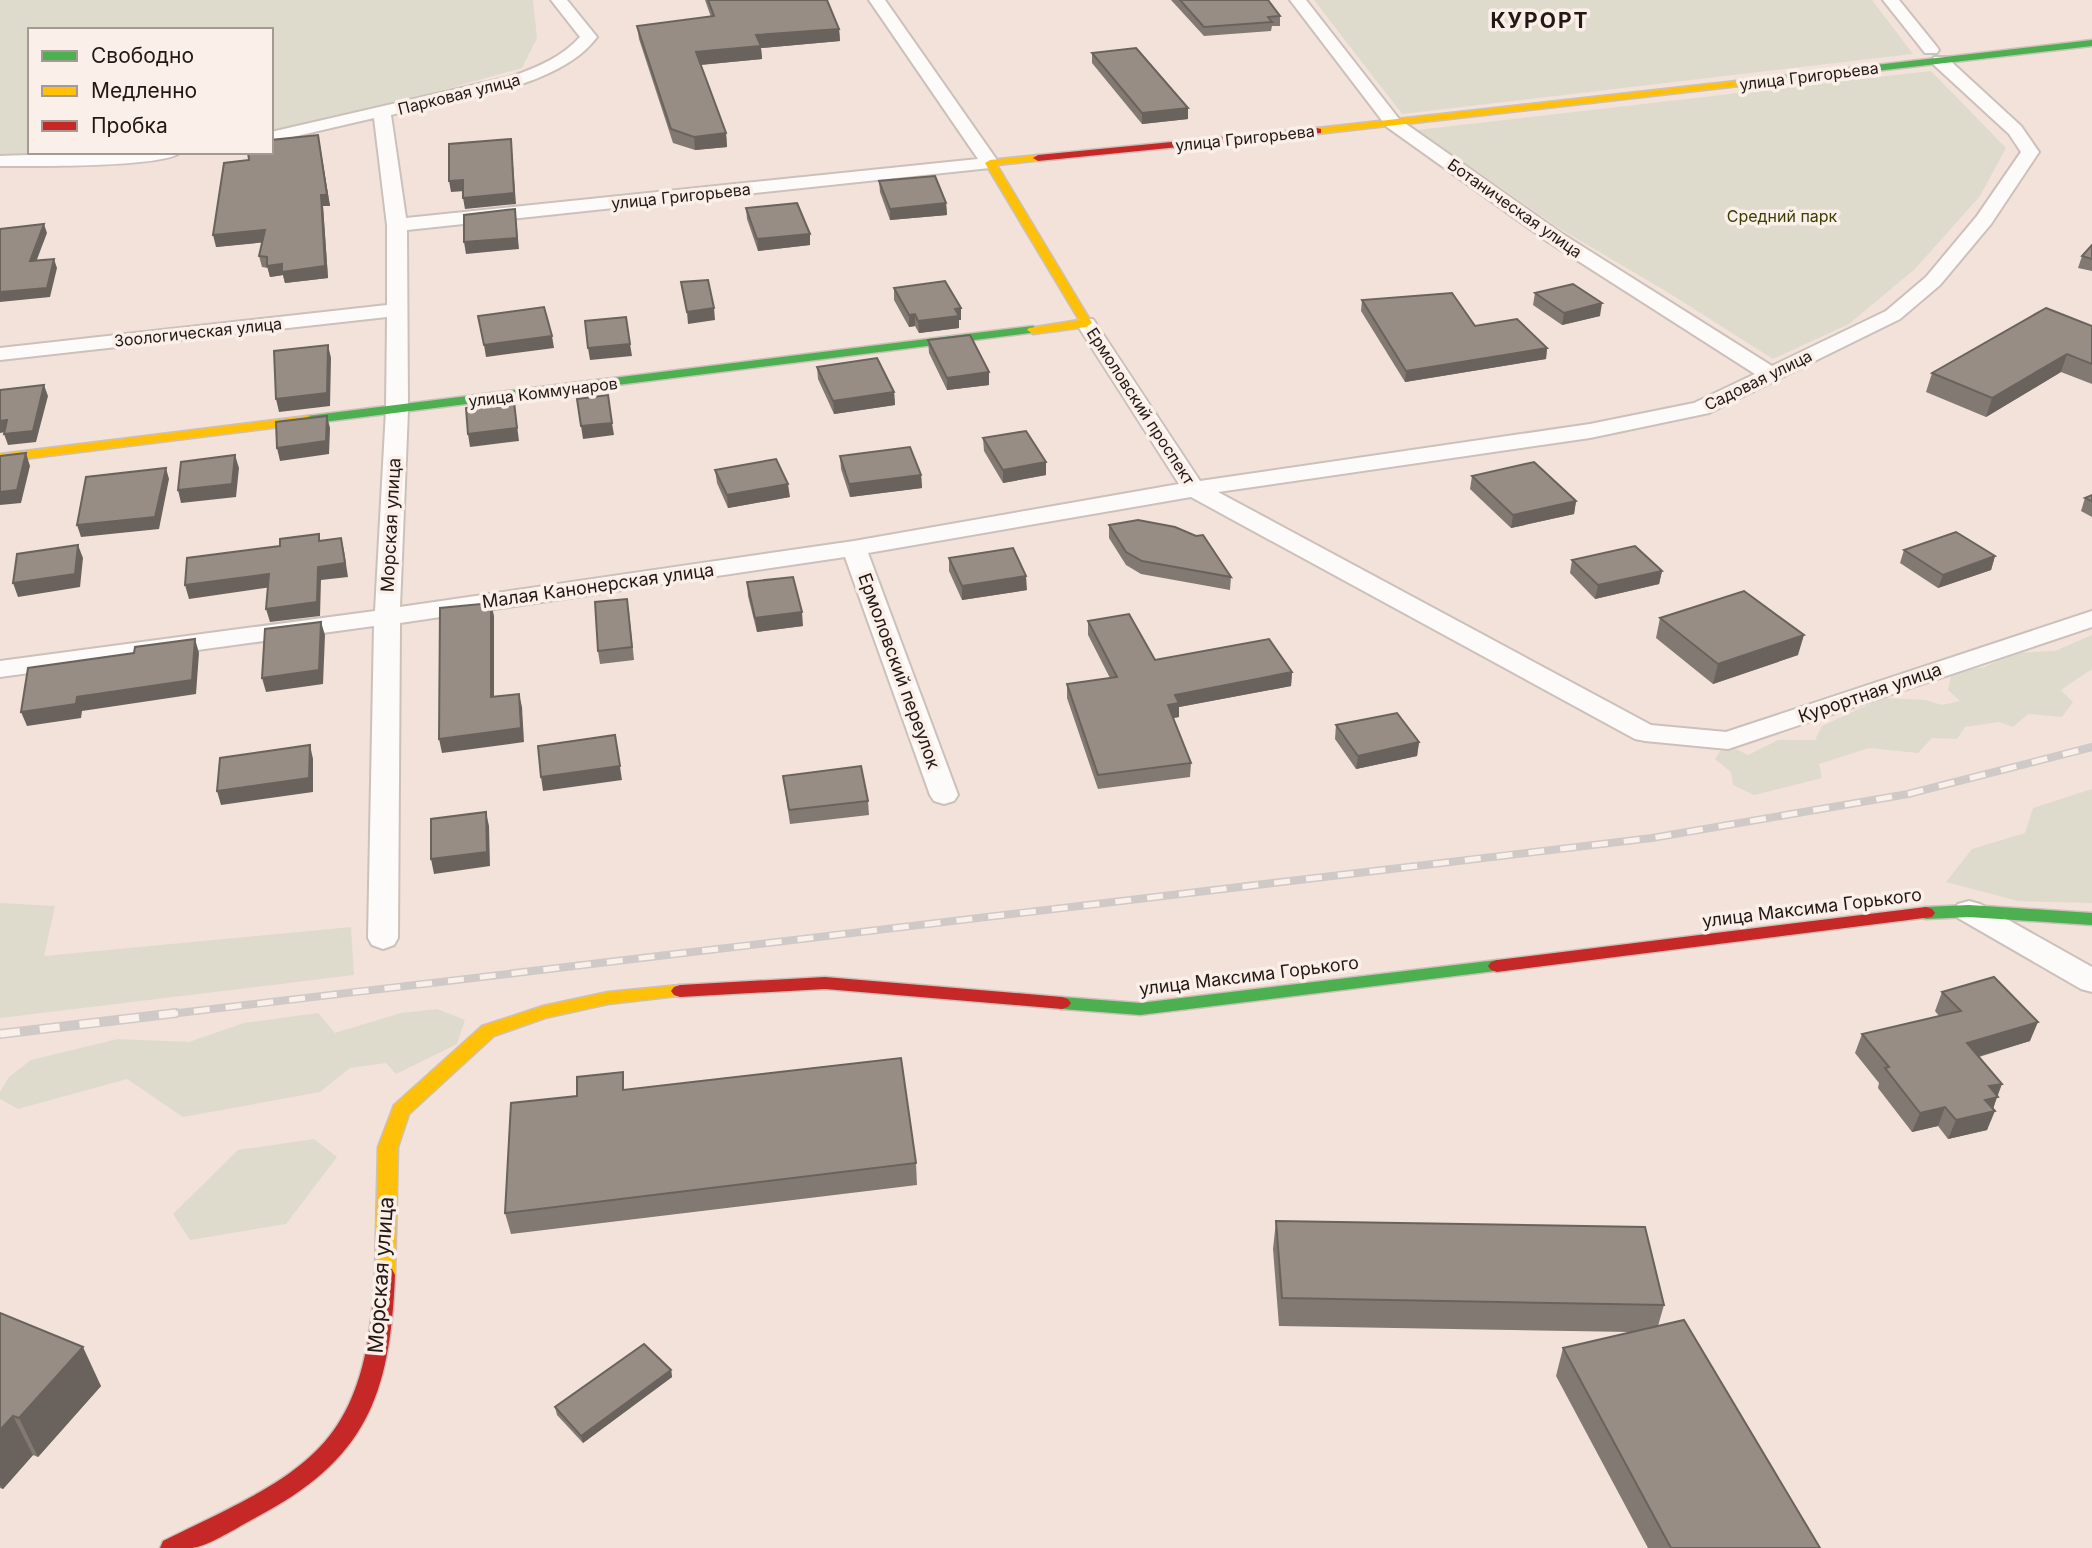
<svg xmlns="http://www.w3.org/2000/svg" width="2092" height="1548" viewBox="0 0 2092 1548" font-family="Inter,sans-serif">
  <rect width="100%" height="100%" fill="#f2e2da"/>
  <g fill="#dfdbcc">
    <polygon points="0,0 533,0 537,38 522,68 368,111 271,133 271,30 30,30 30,152 144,152 0,158"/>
    <polygon points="1314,0 1872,0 1913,54 1402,114"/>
    <polygon points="1931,71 2006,148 1980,196 1915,269 1849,324 1773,359 1669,293 1562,230 1417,130"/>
    <polygon points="2092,635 2092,669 2061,690 2073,702 2062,717 2028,714 2013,727 1999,722 1965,727 1957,739 1932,738 1918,753 1869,748 1819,764 1822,778 1754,795 1733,785 1731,772 1715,759 1720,751 1732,747 1748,755 1778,740 1815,740 1822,726 1883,698 1925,700 1942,705 1960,701 1948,690 1952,671 1985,667 2011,653 2055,651"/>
    <polygon points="2092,789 2092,903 2018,901 1946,882 1972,849 2025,833 2033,808"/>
    <polygon points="0,903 55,906 44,956 351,927 354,975 0,1018"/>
    <polygon points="437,1009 465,1020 457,1044 396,1074 386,1063 350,1068 320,1092 183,1117 127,1079 18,1109 0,1099 0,1092 9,1077 31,1060 118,1039 189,1042 244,1023 318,1013 335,1033 401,1013"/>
    <polygon points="314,1139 337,1157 286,1224 190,1240 173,1214 238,1150"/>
  </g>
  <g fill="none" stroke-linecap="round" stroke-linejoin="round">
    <g stroke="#ccc0ba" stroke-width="4">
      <g id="street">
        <path d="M 551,0 L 567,0 L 597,37 C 559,89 452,100 391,115 L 406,218 L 978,159 L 869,0 L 885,0 L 999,163 L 990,168 L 407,230 L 408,410 L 400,607 L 854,541 L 1179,484 L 1076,323 L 1079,319 L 1093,319 L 1200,481 L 1590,424 L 1694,403 L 1755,374 L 1547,241 L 1387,127 L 1290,0 L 1306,0 L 1399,119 L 1561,233 L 1772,366 L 1886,311 L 1926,277 L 1977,216 L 2021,152 L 2009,134 L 1934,65 L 1932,61 L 1934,57 L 1946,57 L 2021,126 L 2039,152 L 1991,224 L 1940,285 L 1900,319 L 1709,413 L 1590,438 L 1218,492 L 1651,725 L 1726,732 L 2092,611 L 2092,627 L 1728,749 L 1645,741 L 1635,739 L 1191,497 L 868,553 L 958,795 L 954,801 L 944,804 L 934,801 L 930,795 L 845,557 L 400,623 L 398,938 L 394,945 L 383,949 L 372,945 L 368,938 L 374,626 L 0,677 L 0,661 L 375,611 L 386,410 L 387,317 L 0,360 L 0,348 L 387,305 L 387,225 L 374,118 L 271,142 L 271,132 L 513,76 C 538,67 562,57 580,37 Z"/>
        <polygon points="1883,0 1899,0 1937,47 1939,50 1937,53 1925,53"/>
        <path d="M 115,152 L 181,152 C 166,168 29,166 0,166 L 0,156 Z"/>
        <polygon points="1969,901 1980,904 2092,967 2092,992 2081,989 1958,918 1954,911 1958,904"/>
      </g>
    </g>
    <g stroke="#ccc0ba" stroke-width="3">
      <g id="fast">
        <polygon points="2092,40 2092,46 1754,85 1749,82 1754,79"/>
        <polygon points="1033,326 1039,330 1037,332 307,424 301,420 307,416"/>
        <polygon points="1969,905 2092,913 2092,925 1969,917 1926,919 1920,917 1917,913 1920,909 1926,907"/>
        <polygon points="1497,960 1503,962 1506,966 1503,970 1140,1015 1062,1009 1056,1007 1053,1003 1056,999 1062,997 1140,1003"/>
      </g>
    </g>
    <g stroke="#ccc0ba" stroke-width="3">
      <g id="slow">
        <polygon points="1754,79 1759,82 1757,84 1317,134 1312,131 1317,128"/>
        <polygon points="1038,155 1042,156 1042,160 997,165 1092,323 1086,327 1033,334 1027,330 1029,328 1079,320 985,163 990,160"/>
        <polygon points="307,416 311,417 311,423 0,462 0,454"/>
        <polygon points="680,985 686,987 689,991 686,995 608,1004 545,1018 494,1036 409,1114 398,1147 395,1275 392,1281 385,1283 378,1281 375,1275 378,1147 394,1105 482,1026 543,1006 608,992"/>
      </g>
    </g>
    <g stroke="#ccc0ba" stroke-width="3">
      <g id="jam">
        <polygon points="1317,128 1321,129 1321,133 1038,161 1033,158 1038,155"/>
        <polygon points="1926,907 1932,909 1935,913 1932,917 1497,972 1491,970 1488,966 1491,962 1497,960"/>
        <polygon points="825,977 1062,997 1068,999 1071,1003 1068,1007 1062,1009 825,989 680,997 674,995 671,991 674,987 680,985"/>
        <path d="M 385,1267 L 392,1269 L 395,1275 C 390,1397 366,1460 255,1518 C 238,1527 209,1546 192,1548 C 182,1548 170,1548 160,1548 L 163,1541 C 308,1470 365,1451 375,1275 L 378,1269 Z"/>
      </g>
    </g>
    <use href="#street" fill="#fdfbf9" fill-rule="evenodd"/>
    <use href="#fast" fill="#4caf50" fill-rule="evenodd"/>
    <use href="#slow" fill="#ffc107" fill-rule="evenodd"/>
    <use href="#jam" fill="#c62828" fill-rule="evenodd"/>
    <g stroke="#cfcac8" stroke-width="8">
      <polyline id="rail-far1" points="162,1015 1652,838 1908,794 2092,747"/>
    </g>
    <g stroke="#cfcac8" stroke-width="10">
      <polyline id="rail" points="0,1034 176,1013"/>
    </g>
    <use href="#rail-far1" stroke="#fbefe9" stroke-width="5" stroke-dasharray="16" stroke-linecap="butt"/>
    <use href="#rail" stroke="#fbefe9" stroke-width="7" stroke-dasharray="20" stroke-linecap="butt"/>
  </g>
  <g fill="#827972">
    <polygon points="705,0 827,0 839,29 840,41 761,48 762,59 701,65 726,133 727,147 695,150 673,143 639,39 637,26 711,17"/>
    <polygon points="1171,0 1268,0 1280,16 1280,26 1272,26 1271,31 1204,36"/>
    <polygon points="1092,53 1188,119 1142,124 1092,63"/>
    <polygon points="320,145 330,206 323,206 328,278 285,283 283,275 270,277 268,268 262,267 259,256 262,242 216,247 249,160"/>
    <polygon points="879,181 946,203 947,215 890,220 880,192"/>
    <polygon points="746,208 810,245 758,251 747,219"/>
    <polygon points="2092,245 2092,271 2078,268 2082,256"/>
    <polygon points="894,288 961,320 959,320 959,328 919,333 915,326 909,327 894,300"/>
    <polygon points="1535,293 1600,316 1562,325 1533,305"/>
    <polygon points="1362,300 1475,326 1547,348 1546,359 1405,382 1361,311"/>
    <polygon points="2092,326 2092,384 2061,372 1986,417 1926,392 1932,373"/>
    <polygon points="928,340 989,372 989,385 947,390 929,353"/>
    <polygon points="817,367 894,392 895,405 834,414 818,379"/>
    <polygon points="983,438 1046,475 1003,483 984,451"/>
    <polygon points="840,456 921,475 922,488 850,497 841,469"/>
    <polygon points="715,470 790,497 728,508 717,483"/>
    <polygon points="1472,476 1576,501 1574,514 1511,528 1470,489"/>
    <polygon points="2092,495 2092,517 2081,511 2085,498"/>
    <polygon points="1109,525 1196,536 1231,577 1230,590 1141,574 1126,565 1109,538"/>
    <polygon points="1904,550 1995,556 1991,570 1938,588 1900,563"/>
    <polygon points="949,558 1027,590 962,600 949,571"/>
    <polygon points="1572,560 1662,571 1659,584 1595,599 1570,573"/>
    <polygon points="747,582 803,626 757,632 748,596"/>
    <polygon points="629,612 634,660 600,664 598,651"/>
    <polygon points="1660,618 1798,655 1713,684 1656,638"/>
    <polygon points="1088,621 1155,660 1292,672 1291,686 1179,707 1179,717 1173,718 1191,763 1190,777 1098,789 1067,698 1067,684 1110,678 1088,635"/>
    <polygon points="1336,725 1419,742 1417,756 1356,769 1335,739"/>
    <polygon points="783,776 868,801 869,815 790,824"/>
    <polygon points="1942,992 2030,1041 1979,1057 1997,1096 1987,1130 1948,1139 1938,1126 1912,1132 1878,1088 1879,1083 1855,1053 1862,1034 1939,1016 1935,1011"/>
    <polygon points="626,1089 916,1163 917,1185 511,1234 505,1213 577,1096"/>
    <polygon points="1276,1221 1664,1305 1658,1326 1820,1548 1648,1548 1556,1376 1563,1348 1631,1332 1279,1326 1273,1249"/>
    <polygon points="0,1313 101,1386 38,1457 33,1455 3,1489 0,1488"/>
    <polygon points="671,1370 672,1377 583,1443 557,1415 555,1407"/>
  </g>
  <g fill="#6a635d">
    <polygon points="839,29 840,41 761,48 762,59 698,65 696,52 756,35"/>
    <polygon points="1188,108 1188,119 1142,124 1142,113"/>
    <polygon points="726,133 727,147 695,150 694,137"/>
    <polygon points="318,135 330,206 323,206 328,278 285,283 283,275 270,277 267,266 282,264"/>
    <polygon points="511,139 516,204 465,209 463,198"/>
    <polygon points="463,180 465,191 451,192 449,181"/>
    <polygon points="946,203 947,215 890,220 890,209"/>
    <polygon points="515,209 519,249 466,254 464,242"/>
    <polygon points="44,224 47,233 33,270 30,261"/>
    <polygon points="265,230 268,242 216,247 213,235"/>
    <polygon points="810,234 810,245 758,251 757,239"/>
    <polygon points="54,259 57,268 50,297 0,302 0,292"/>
    <polygon points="1602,303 1600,316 1562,325 1564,313"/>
    <polygon points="714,308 715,320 688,324 687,312"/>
    <polygon points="961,308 961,320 959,320 959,328 919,333 918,321"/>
    <polygon points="915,314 915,326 909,327 909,315"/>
    <polygon points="552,336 554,348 486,357 484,345"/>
    <polygon points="630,344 632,356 590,360 588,348"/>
    <polygon points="328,345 331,358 330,406 279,412 276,399"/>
    <polygon points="1547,348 1546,359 1405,382 1406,371"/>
    <polygon points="2067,354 2061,372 1986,417 1992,398"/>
    <polygon points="989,372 989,385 947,390 947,378"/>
    <polygon points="44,385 48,396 36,442 8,445 4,434"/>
    <polygon points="894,392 895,405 834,414 833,401"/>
    <polygon points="514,402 519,441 470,447 468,434"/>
    <polygon points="327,416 330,428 329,454 280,461 277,448"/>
    <polygon points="7,420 11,431 0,433 0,421"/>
    <polygon points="612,423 614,435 583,439 581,426"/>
    <polygon points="26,453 30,466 21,503 0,505 0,492"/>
    <polygon points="235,455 239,468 236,497 181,503 178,490"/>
    <polygon points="1046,462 1046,475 1003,483 1003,470"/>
    <polygon points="166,468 169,479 159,529 81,537 77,525"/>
    <polygon points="921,475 922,488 850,497 849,484"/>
    <polygon points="788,484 790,497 728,508 727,495"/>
    <polygon points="1576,501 1574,514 1511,528 1513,515"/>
    <polygon points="341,538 344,551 348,577 321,580 320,616 270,622 266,609 318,567"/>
    <polygon points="78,545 83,558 80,587 18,597 13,583"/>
    <polygon points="1995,556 1991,570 1938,588 1943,575"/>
    <polygon points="1662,571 1659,584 1595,599 1598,585"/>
    <polygon points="269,574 272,587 189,599 185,585"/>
    <polygon points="1026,576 1027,590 962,600 962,586"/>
    <polygon points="491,603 494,616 494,711 491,697"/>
    <polygon points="802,612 803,626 757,632 755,618"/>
    <polygon points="321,622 325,635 323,684 266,692 262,678"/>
    <polygon points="1804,635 1798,655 1713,684 1718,664"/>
    <polygon points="195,639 199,653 196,694 82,711 81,718 27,726 21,712 77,697"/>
    <polygon points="1292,672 1291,686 1179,707 1179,717 1167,719 1168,705 1175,695"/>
    <polygon points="519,694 522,707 524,742 442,753 439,739"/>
    <polygon points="615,735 622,780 543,791 541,777"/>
    <polygon points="1419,742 1417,756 1356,769 1358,756"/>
    <polygon points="310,745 313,759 313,792 221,805 217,791"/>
    <polygon points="486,812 489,826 490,866 434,874 431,859"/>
    <polygon points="2038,1022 2030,1041 1959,1062 1967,1043"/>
    <polygon points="2002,1084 1992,1111 1995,1111 1987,1130 1948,1139 1956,1120 1989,1086"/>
    <polygon points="1945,1107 1938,1126 1912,1132 1920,1113"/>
    <polygon points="83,1347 101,1386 38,1457 19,1418"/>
    <polygon points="671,1370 672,1377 583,1443 581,1436"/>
    <polygon points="13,1416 33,1455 3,1489 0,1485 0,1430"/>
  </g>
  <g fill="#978d85" stroke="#6a635d" stroke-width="2">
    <polygon points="708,0 827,0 839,29 756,35 761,46 696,52 726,133 694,137 671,129 637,26 714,16"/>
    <polygon points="1180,0 1268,0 1280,16 1268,17 1272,22 1204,27"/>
    <polygon points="1136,48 1188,108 1142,113 1092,53"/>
    <polygon points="318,135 327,195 321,195 325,266 282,272 282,264 267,266 267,257 259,256 265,230 213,235 224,163 249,160 248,152 271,152 271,140"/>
    <polygon points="511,139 514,193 463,198 463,180 449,181 449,144"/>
    <polygon points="935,176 946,203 890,209 879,181"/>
    <polygon points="797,203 810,234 757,239 746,208"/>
    <polygon points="515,209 517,238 464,242 464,215"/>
    <polygon points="44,224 30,261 54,259 47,288 0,292 0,229"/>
    <polygon points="2092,245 2092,259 2082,256"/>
    <polygon points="708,280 714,308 687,312 681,282"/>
    <polygon points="945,281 961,308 955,309 959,316 918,321 915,314 909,315 894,288"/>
    <polygon points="1573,284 1602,303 1564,313 1535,293"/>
    <polygon points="1452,293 1475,326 1517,319 1547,348 1406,371 1362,300"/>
    <polygon points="544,307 552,336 484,345 478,316"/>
    <polygon points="2046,308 2092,326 2092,364 2067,354 1992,398 1932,373"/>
    <polygon points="626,317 630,344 588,348 585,321"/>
    <polygon points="970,335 989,372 947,378 928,340"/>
    <polygon points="328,345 327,393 276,399 274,351"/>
    <polygon points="877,358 894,392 833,401 817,367"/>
    <polygon points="44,385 33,431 4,434 7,420 0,421 0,390"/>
    <polygon points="608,395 612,423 581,426 577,399"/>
    <polygon points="514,402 517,428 468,434 466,408"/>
    <polygon points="327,416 326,441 277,448 276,422"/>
    <polygon points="1026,431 1046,462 1003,470 983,438"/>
    <polygon points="910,447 921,475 849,484 840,456"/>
    <polygon points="26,453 17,490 0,492 0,456"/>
    <polygon points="235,455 232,484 178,490 181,462"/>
    <polygon points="776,459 788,484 727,495 715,470"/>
    <polygon points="1534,462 1576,501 1513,515 1472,476"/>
    <polygon points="166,468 155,517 77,525 86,477"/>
    <polygon points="2092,495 2092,501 2085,498"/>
    <polygon points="1138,520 1175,527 1196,536 1203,535 1231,577 1142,561 1126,552 1109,525"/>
    <polygon points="1956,532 1995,556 1943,575 1904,550"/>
    <polygon points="319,534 319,541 341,538 345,563 318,567 317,602 266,609 269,574 185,585 187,558 280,546 280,539"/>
    <polygon points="78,545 75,574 13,583 17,554"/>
    <polygon points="1635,546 1662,571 1598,585 1572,560"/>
    <polygon points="1013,548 1026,576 962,586 949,558"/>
    <polygon points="793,577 802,612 755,618 747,582"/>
    <polygon points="1744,591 1804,635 1718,664 1660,618"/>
    <polygon points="627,599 632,647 598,651 595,602"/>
    <polygon points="491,603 491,697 519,694 521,728 439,739 440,608"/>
    <polygon points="1129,614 1155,660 1269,639 1292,672 1175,695 1179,703 1168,705 1191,763 1098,775 1067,684 1117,677 1088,621"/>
    <polygon points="321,622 319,670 262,678 265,629"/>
    <polygon points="195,639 192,680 77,697 76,704 21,712 28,668 134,653 135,647"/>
    <polygon points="1397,713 1419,742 1358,756 1336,725"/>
    <polygon points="615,735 620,766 541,777 538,746"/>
    <polygon points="310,745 309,778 217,791 220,758"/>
    <polygon points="861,766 868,801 789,810 783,776"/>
    <polygon points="486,812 487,852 431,859 431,819"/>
    <polygon points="1994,977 2038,1022 1967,1043 2002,1084 1989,1086 1998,1097 1985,1100 1995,1111 1956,1120 1945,1107 1920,1113 1885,1068 1889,1067 1862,1034 1961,1011 1942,992"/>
    <polygon points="901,1058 916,1163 505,1213 511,1103 577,1096 577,1077 623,1072 623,1090"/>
    <polygon points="1276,1221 1645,1227 1664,1305 1282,1298"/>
    <polygon points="0,1313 83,1347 19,1418 13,1416 0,1430"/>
    <polygon points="1684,1320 1820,1548 1671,1548 1563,1348"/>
    <polygon points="644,1344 671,1370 581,1436 555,1407"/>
  </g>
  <g text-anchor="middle" stroke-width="7" stroke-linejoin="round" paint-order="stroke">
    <g font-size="16" fill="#231813" stroke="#fbefe9">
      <text transform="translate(1809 76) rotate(-7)" y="6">улица Григорьева</text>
      <text transform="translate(459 94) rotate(-14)" y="6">Парковая улица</text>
      <text transform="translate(1245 138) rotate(-6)" y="6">улица Григорьева</text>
      <text transform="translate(681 196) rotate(-6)" y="6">улица Григорьева</text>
      <text transform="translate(1515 208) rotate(35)" y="6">Ботаническая улица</text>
      <text transform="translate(198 332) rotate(-6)" y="6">Зоологическая улица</text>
      <text transform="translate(1758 380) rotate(-26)" y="6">Садовая улица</text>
      <text transform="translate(543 392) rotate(-7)" y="6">улица Коммунаров</text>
      <text transform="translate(1141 406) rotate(57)" y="6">Ермоловский проспект</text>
    </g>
    <g font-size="16" fill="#374003" stroke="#fbefe9">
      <text x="1782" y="222">Средний парк</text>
    </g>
    <g font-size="18" fill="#231813" stroke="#fbefe9">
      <text transform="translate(391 525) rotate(-87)" y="6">Морская улица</text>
      <text transform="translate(598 586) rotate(-8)" y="6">Малая Канонерская улица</text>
      <text transform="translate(899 671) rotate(70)" y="6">Ермоловский переулок</text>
      <text transform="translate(1870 693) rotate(-19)" y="6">Курортная улица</text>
      <text transform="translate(1812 908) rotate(-7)" y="6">улица Максима Горького</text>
      <text transform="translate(1249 976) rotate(-7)" y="6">улица Максима Горького</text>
    </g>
    <g font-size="21" font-weight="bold" letter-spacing="2" fill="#231813" stroke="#fbefe9">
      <text x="1540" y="28">КУРОРТ</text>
    </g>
    <g font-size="21" fill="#231813" stroke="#fbefe9">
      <text transform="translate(381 1275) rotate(-86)" y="7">Морская улица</text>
    </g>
  </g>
  <rect x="28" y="28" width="245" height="126" fill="#fbefe9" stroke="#a59993" stroke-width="2"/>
  <rect x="42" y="51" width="35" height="10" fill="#4caf50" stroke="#a59993" stroke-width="2"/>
  <text x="91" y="63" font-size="21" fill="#231813">Свободно</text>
  <rect x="42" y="86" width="35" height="10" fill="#ffc107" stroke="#a59993" stroke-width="2"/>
  <text x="91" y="98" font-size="21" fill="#231813">Медленно</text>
  <rect x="42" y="121" width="35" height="10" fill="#c62828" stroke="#a59993" stroke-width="2"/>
  <text x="91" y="133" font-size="21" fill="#231813">Пробка</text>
</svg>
